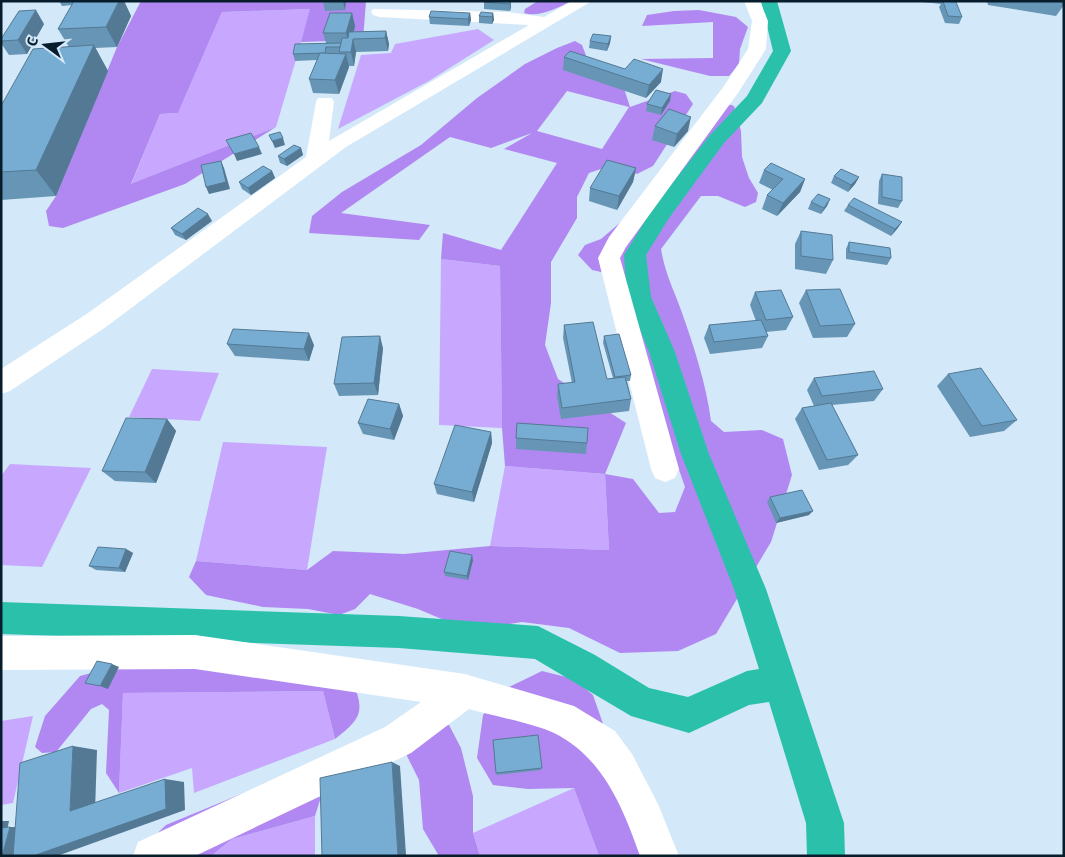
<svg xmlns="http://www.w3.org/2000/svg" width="1065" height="857" viewBox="0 0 1065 857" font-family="'Open Sans',sans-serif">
  <rect width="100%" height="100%" fill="#d3e8f8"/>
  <g fill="#c7a8fe">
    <polygon points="311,9 276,127 131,185 160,114 178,113 222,12"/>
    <polygon points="478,29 494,40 429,81 338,129 361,55 391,53 395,44"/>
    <polygon points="441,259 500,266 502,428 439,425"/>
    <polygon points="152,369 219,373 200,421 129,417"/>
    <polygon points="223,442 327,447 307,570 196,561"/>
    <polygon points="10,464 91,468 42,567 1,565 1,476"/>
    <polygon points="505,466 605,474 609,550 490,546"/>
    <polygon points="323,691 335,739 194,793 192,768 119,793 123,693"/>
    <polygon points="33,716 13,803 1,805 1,721"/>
    <polygon points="574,788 599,856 480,856 473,833"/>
    <polygon points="315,816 315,856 211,856 232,839"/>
  </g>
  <g fill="#b188f2" fill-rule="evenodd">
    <polygon points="141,1 366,1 363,40 301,42 310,9 222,12 178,113 160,114 131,184 276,127 185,184 63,228 49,226 46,211 56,196 117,47"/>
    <path d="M 538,1 L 571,1 C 558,8 538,18 524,13 L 525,9 Z"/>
    <polygon points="699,10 736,17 748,27 740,49 739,64 729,76 710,76 641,59 713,58 713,22 642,26 647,15 674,11"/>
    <path d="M 575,41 L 582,45 L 587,58 L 619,73 L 630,107 L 675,91 L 686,94 L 693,104 L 653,166 L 637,174 L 607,167 L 589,173 L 577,197 L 577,218 L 551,262 L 551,303 L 545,345 L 558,379 L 626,423 L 605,474 L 633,479 L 659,513 L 675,512 L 685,487 L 645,371 L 615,275 L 592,270 L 578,255 L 585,245 L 601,239 L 622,221 L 719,101 L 734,106 L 741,131 L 742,157 L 749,178 L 758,193 L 756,202 L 745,207 L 718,196 L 701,196 L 661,249 C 665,273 673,288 681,310 C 694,347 706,383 711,421 L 724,432 L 762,430 L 783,439 L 792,475 L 771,542 L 716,634 L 678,651 L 620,653 L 569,628 L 522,622 L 497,626 L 451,623 L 418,609 L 370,594 L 355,609 L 339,615 L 308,609 L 263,607 L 206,595 L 189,577 L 196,561 L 307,570 L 333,551 L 404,554 L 490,546 L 609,550 L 605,474 L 505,466 L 502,428 L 500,266 L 441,259 L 443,233 L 501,250 L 557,163 L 504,149 L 532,133 L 491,148 L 450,137 L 341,213 L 430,225 L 419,240 L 309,233 L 312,216 L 342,192 L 421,145 L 477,98 L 525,64 L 557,48 ZM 567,91 L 629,107 L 602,149 L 537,131 Z"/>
    <path d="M 146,662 L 353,683 C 366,713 359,720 335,739 L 323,691 L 123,693 L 119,793 L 106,773 L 109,710 L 102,704 L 91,709 L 56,752 L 42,753 L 35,747 L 45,716 L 80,676 L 130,663 Z"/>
    <polygon points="542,671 574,679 593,695 649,856 599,856 574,788 528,789 493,785 477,758 483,715 503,690"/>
    <polygon points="431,722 449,725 461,748 473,796 473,833 480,856 439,856 423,829 419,780 404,750"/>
    <polygon points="319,783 320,800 315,816 232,839 211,856 134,856 166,825 246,792"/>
  </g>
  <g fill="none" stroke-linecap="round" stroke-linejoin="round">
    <polygon fill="#2ac0aa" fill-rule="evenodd" points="761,1 777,1 791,51 762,103 724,143 669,218 646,255 651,297 675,352 709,454 766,589 844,823 845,856 807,856 806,823 769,702 749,705 689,733 631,716 535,659 399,648 1,634 1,602 399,616 538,626 595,655 649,688 688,697 747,671 759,669 734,589 681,454 649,352 627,297 624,255 653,208 710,135 747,96 773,51"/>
    <g fill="#fff" fill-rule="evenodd">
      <polygon points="572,1 592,1 346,147 106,327 10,391 1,394 1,369 88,313 306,157 316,102 318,98 332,98 334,102 329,141 529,25 379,17 373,15 371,12 373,9 508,12 544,17"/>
      <polygon points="744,1 760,1 768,21 766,49 738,93 626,247 620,258 679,469 675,478 665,482 655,478 651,469 598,258 609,237 724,86 748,49 752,21"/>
      <path d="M 195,635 L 465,674 L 574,706 L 615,731 L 632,754 L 658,804 L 679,856 L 640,856 C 623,808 603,757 554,733 C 533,723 493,716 469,709 L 411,753 L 195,856 L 133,856 L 138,842 L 385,727 L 421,702 L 195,669 L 1,670 L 1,636 Z"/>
    </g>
  </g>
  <g fill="#6695b5">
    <polygon points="59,1 124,1 131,16 117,47 95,48 108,71 56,196 1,200 1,106 69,47 58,29 72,5 62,6"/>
    <polygon points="323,1 346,1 345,10 325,11"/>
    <polygon points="484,1 511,1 511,7 510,11 484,9"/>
    <polygon points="913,1 954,1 962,17 959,24 945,23 939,7 941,4"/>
    <polygon points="987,1 1064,1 1064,5 1056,16 988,5"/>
    <polygon points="352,13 355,26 354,32 386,31 389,44 388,51 356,52 354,66 349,66 349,67 339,94 313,93 309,79 317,60 295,61 293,54 326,43 323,33"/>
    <polygon points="470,13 471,20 469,26 430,24 429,17"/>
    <polygon points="493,13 494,20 492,24 479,23 479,16"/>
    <polygon points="44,24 27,54 9,55 1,43 1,39"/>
    <polygon points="611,36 610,43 607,51 589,48 590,41"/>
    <polygon points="564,57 661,82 646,98 563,70"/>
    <polygon points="670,101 661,115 646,111 647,104"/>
    <polygon points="655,126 688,131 674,147 652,140"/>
    <polygon points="301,148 303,155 287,166 280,163 278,156"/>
    <polygon points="636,168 633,182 617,210 589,201 590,188"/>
    <polygon points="764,170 805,179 800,192 777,216 762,209 767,195 773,190 759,183"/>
    <polygon points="272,171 275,178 251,195 242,189 239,182"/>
    <polygon points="882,174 902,201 898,208 878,204 879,181"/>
    <polygon points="834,176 859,177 855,184 848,192 831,183"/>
    <polygon points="830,199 827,206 821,214 808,209 811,202"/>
    <polygon points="848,205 902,222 897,229 891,236 844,211"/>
    <polygon points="212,221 186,240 175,235 171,228"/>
    <polygon points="801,231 833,260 826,274 795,269 795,244"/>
    <polygon points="849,242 891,258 887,265 846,259 846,249"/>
    <polygon points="806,290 855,324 847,337 813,338 799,303"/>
    <polygon points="755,292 793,317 786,330 766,332 768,336 762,348 710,354 704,338 709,325 756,321 750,305"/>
    <polygon points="564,325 607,379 613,378 603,343 604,336 631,375 630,381 627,381 631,399 629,411 561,419 557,396 558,384 572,383 563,338"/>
    <polygon points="227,344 314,345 309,361 235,356"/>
    <polygon points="383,348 378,395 339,396 334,384"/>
    <polygon points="948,374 1017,420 1004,431 970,437 937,386"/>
    <polygon points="814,378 883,389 874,401 832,405 858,455 848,465 819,470 795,419 802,408 814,406 807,390"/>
    <polygon points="399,404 403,416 394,440 363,434 358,423"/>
    <polygon points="167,419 176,431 156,483 115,481 102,471"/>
    <polygon points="491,432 492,443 474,502 437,494 434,484"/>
    <polygon points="516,438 587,443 586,454 516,449"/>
    <polygon points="770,497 809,515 776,523 767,502"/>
    <polygon points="126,549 133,553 125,572 96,570 89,566"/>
    <polygon points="473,560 468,580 445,576 444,572"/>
    <polygon points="542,768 541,770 497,775 496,773"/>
  </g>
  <g fill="#537994">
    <polygon points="119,1 124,1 131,16 117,47 106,27"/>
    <polygon points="343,1 346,1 345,10"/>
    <polygon points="510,1 511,7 510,11"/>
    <polygon points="36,10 44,24 27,54 18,40"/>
    <polygon points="352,13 355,26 350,47 346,33"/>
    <polygon points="470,13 471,20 469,26 468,19"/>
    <polygon points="493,13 494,20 492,24 492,17"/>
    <polygon points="386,31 389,44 388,51 385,38"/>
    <polygon points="611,36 610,43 607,51 608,44"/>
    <polygon points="353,39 356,52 354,66 351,52"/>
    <polygon points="94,45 108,71 56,196 36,170"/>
    <polygon points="346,54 349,67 339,94 335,80"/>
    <polygon points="663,69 661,82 646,98 649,85"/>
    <polygon points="671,94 670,101 661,115 662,108"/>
    <polygon points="691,117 688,131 674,147 677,134"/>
    <polygon points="283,138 285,145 275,148 272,141"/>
    <polygon points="259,147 262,154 237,161 234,154"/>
    <polygon points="301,148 303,155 287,166 284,159"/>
    <polygon points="221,161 224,168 230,189 209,194 206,187"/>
    <polygon points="636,168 633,182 617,210 619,196"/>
    <polygon points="272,171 275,178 251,195 248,188"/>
    <polygon points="859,177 855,184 848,192 851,185"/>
    <polygon points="805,179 800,192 777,216 783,203"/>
    <polygon points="830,199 827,206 821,214 824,208"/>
    <polygon points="208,214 212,221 186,240 182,234"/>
    <polygon points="902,222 897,229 891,236 895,229"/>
    <polygon points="309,333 314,345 309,361 304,349"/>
    <polygon points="380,336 383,348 378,395 374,383"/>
    <polygon points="399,404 403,416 394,440 390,429"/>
    <polygon points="167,419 176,431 156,483 145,472"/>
    <polygon points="491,432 492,443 474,502 472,492"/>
    <polygon points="813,511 809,515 776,523 780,518"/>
    <polygon points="126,549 133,553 125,572 119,568"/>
    <polygon points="472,555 473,560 468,580 467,576"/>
    <polygon points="112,664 119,667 108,689 100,686"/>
    <polygon points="73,746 97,750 95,812 70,811"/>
    <polygon points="392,762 400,766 406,855 403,856 398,856"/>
    <polygon points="165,779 184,782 185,810 57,856 33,856"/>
    <polygon points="1,821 9,821 7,831 1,831"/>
    <polygon points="10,827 29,827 22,856 2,856"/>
  </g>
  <g fill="#77add3" stroke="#537994">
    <polygon points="74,1 119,1 106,27 58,29"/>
    <polygon points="484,1 510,1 510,4 484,2"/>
    <polygon points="943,1 956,2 962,17 948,16"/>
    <polygon points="36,10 18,40 1,41 1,39 19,11"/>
    <polygon points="431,11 470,13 468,19 429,17"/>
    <polygon points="481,12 493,13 492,17 479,16"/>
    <polygon points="330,13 352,13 346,33 323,33"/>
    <polygon points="386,31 385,38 353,39 351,52 339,52 342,38 348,38 349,32"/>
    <polygon points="593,34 611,36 608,44 590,41"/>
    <polygon points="341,43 340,47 326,47 325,53 293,54 295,44"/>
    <polygon points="94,45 36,170 1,172 1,106 33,49"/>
    <polygon points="570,51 625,69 634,59 663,69 649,85 564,57"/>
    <polygon points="320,53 346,54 335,80 309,79"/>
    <polygon points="656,90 671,94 662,108 647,104"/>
    <polygon points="669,109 691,117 677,134 655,126"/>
    <polygon points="280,132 283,138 272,141 269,135"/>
    <polygon points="251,133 259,147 234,154 226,140"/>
    <polygon points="294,145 301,148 284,159 278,156"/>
    <polygon points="607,160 636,168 619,196 590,188"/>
    <polygon points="221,161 226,182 206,187 201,165"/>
    <polygon points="771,163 805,179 783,203 767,195 783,179 764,170"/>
    <polygon points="263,166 272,171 248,188 239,182"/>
    <polygon points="841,169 859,177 851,185 834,176"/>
    <polygon points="882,174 902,177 902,201 882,197"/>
    <polygon points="818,194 830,199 824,208 811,202"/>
    <polygon points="854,198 902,222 895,229 848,205"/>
    <polygon points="198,208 208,214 182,234 171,228"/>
    <polygon points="801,231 832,235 833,260 801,256"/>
    <polygon points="849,242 890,248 891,258 849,252"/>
    <polygon points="840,289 855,324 820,326 806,290"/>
    <polygon points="781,290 793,317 766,320 755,292"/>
    <polygon points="761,320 768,336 714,342 709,325"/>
    <polygon points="593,322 607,379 625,377 631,399 562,408 558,384 575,382 564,325"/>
    <polygon points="233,329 309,333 304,349 227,344"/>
    <polygon points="619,334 631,375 615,377 604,336"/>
    <polygon points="380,336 374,383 334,384 342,337"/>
    <polygon points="981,368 1017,420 982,426 948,374"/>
    <polygon points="874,371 883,389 822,396 814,378"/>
    <polygon points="368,399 399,404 390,429 358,423"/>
    <polygon points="831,403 858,455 827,460 802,408"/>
    <polygon points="126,418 167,419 145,472 102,471"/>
    <polygon points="517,423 588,428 587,443 516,438"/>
    <polygon points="455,425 491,432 472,492 434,484"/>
    <polygon points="802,490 813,511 780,518 770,497"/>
    <polygon points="98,547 126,549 119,568 89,566"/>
    <polygon points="450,551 472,555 467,576 444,572"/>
    <polygon points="97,661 112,664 100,686 85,683"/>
    <polygon points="538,735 542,768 496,773 493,740"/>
    <polygon points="73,746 70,811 165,779 166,809 33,856 13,856 20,763"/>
    <polygon points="392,762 398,856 322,856 320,778"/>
    <polygon points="10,827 2,856 1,856 1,828"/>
  </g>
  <rect width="1065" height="857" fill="none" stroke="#071d2c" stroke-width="5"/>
  <g transform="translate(45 45) rotate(285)" stroke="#d3e8f8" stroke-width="4" paint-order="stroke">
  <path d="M0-4L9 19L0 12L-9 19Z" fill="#071d2c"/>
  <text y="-8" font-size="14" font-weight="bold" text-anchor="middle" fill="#071d2c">С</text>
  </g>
</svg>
